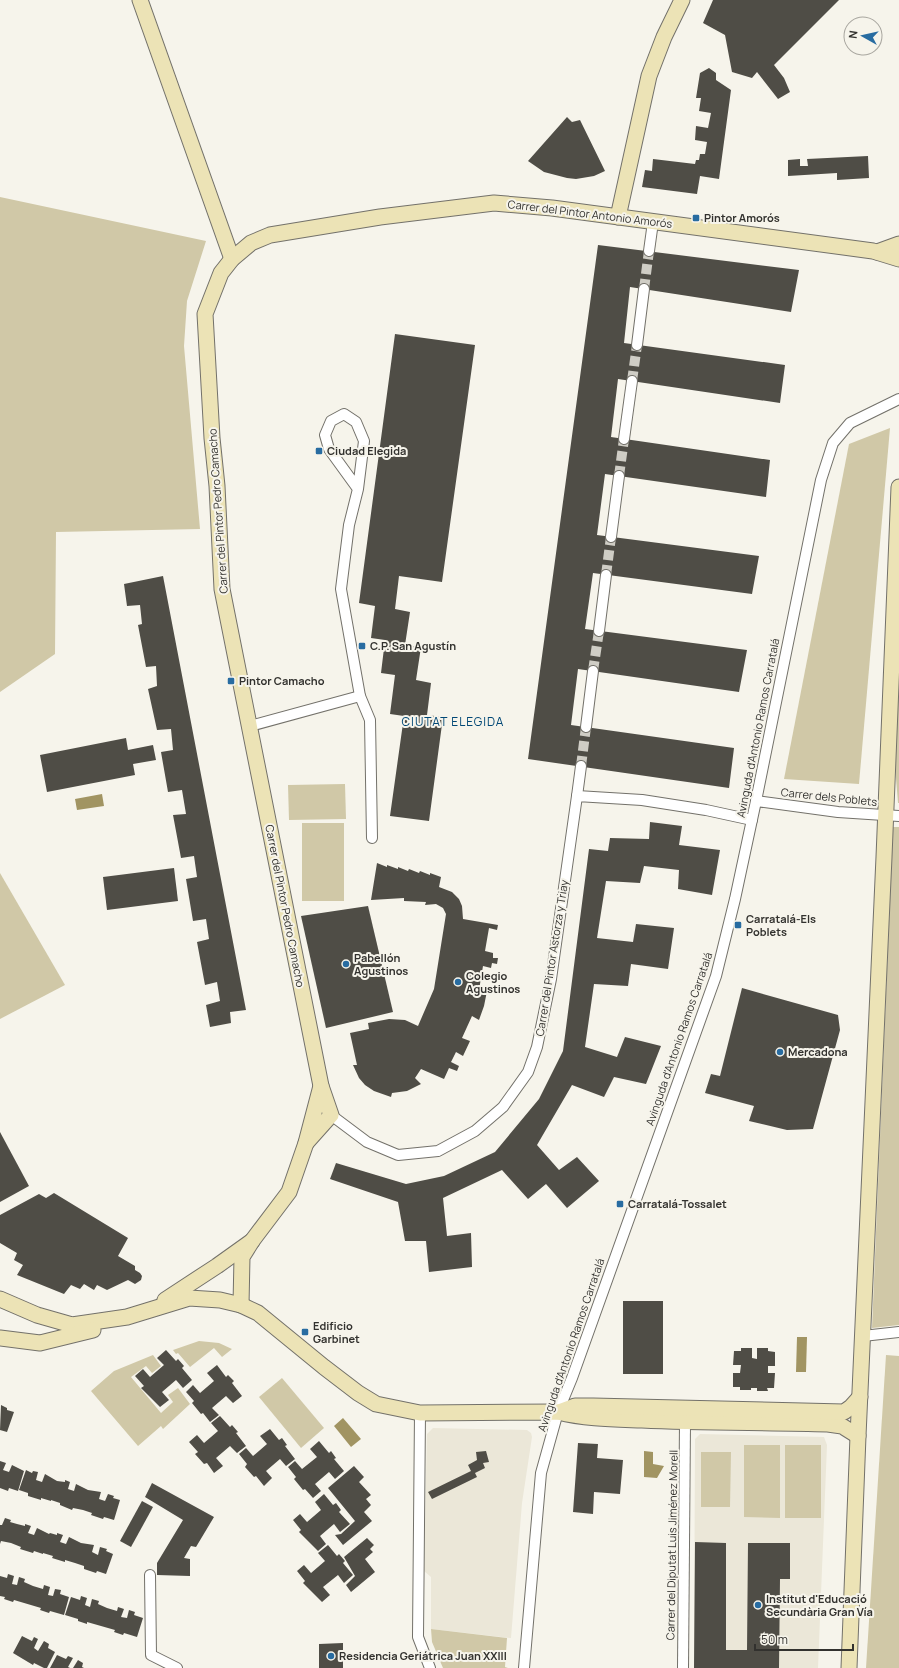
<svg xmlns="http://www.w3.org/2000/svg" width="899" height="1668" viewBox="0 0 899 1668" font-family="Manrope,sans-serif">
  <rect width="100%" height="100%" fill="#f6f4eb"/>
  <g fill="#ebe7d8">
    <polygon points="433,1428 527,1430 531,1433 532,1437 522,1503 511,1638 431,1629 431,1577 424,1571 427,1434"/>
    <polygon points="700,1434 824,1437 827,1445 818,1668 694,1668 695,1444 695,1439"/>
  </g>
  <g fill="#d0c8a7">
    <polygon points="0,197 206,241 187,301 184,346 200,529 56,532 55,654 0,692"/>
    <polygon points="890,428 859,784 784,779 849,444"/>
    <polygon points="899,646 899,803 898,803 895,766"/>
    <polygon points="345,784 346,819 289,820 288,785"/>
    <rect x="302" y="823" width="42" height="78"/>
    <polygon points="893,827 899,827 899,1325 872,1328"/>
    <polygon points="0,873 65,985 0,1019"/>
    <polygon points="199,1341 219,1343 232,1349 222,1357 214,1348 190,1367 178,1353 176,1354 173,1350"/>
    <polygon points="153,1355 161,1366 152,1373 146,1366 131,1377 161,1413 173,1402 168,1395 178,1388 190,1404 163,1429 161,1426 138,1446 91,1391 114,1371"/>
    <polygon points="886,1355 899,1356 899,1668 866,1668"/>
    <polygon points="282,1378 324,1428 301,1448 259,1397"/>
    <polygon points="744,1445 780,1445 780,1518 744,1517"/>
    <rect x="785" y="1445" width="36" height="73"/>
    <polygon points="701,1452 731,1452 730,1507 701,1507"/>
    <polygon points="431,1629 507,1638 505,1667 508,1668 443,1668 432,1642"/>
  </g>
  <g fill="#a19462">
    <polygon points="102,794 104,806 77,810 75,799"/>
    <polygon points="797,1337 807,1337 806,1372 796,1372"/>
    <polygon points="343,1418 361,1439 351,1447 334,1426"/>
    <polygon points="644,1451 653,1452 653,1464 664,1466 657,1478 644,1477"/>
  </g>
  <g fill="#4f4d46">
    <polygon points="713,0 839,0 774,65 784,78 790,92 778,99 757,72 752,78 732,72 725,35 703,23"/>
    <polygon points="709,68 716,73 716,80 731,90 719,179 700,176 697,194 642,187 645,170 652,171 653,159 695,164 696,160 699,160 700,154 705,154 707,142 695,140 696,126 708,128 711,113 699,111 701,98 696,98 700,73"/>
    <polygon points="567,117 572,122 580,120 605,171 594,176 576,179 567,178 544,172 528,161"/>
    <polygon points="868,156 869,178 837,180 837,173 788,176 788,160 800,159 800,166 808,166 807,159"/>
    <polygon points="598,245 799,270 791,312 630,287 624,343 785,365 780,403 618,379 611,437 770,460 766,497 605,474 597,535 759,556 752,594 593,573 585,629 747,650 739,692 578,669 571,725 734,748 729,788 528,759"/>
    <polygon points="395,334 475,345 442,582 399,576 395,609 410,612 405,645 421,647 416,680 431,683 427,715 443,717 429,821 390,816 404,716 390,714 395,675 381,673 385,640 371,638 375,606 359,603"/>
    <polygon points="163,576 246,1010 230,1012 231,1023 210,1027 206,1005 220,1001 217,982 205,985 197,942 209,939 206,919 193,921 186,879 197,877 194,856 181,858 173,815 186,814 182,790 168,792 161,752 173,750 171,729 157,730 148,689 157,686 156,666 146,667 138,625 142,624 140,605 127,606 124,584"/>
    <polygon points="126,738 128,750 153,745 156,760 133,764 135,775 47,792 40,755"/>
    <polygon points="650,822 682,826 679,845 720,850 712,895 678,889 679,870 644,866 640,883 606,881 597,938 633,942 636,924 674,928 668,969 631,964 628,986 594,984 585,1047 617,1057 625,1037 661,1046 646,1084 614,1077 604,1097 572,1085 537,1145 559,1170 577,1157 599,1181 567,1208 546,1184 528,1199 502,1170 443,1198 447,1236 471,1233 472,1267 429,1272 426,1241 405,1241 398,1202 330,1179 336,1163 406,1184 444,1176 495,1152 539,1099 563,1051 589,849 608,851 610,838 649,839"/>
    <polygon points="377,863 387,867 387,865 398,869 398,867 408,871 409,869 419,873 420,871 430,875 430,873 441,877 439,887 452,892 459,899 462,906 463,919 498,925 497,930 489,928 485,951 493,953 493,958 498,958 497,964 492,963 491,968 483,966 479,990 487,991 484,1006 479,1020 472,1016 462,1038 470,1041 463,1056 456,1052 451,1062 459,1066 457,1071 449,1068 444,1079 421,1069 415,1078 421,1084 407,1091 392,1093 391,1097 374,1091 365,1085 359,1078 353,1065 357,1065 350,1033 369,1029 368,1023 389,1019 405,1020 418,1026 434,989 446,914 443,908 436,904 425,905 426,902 404,901 404,898 371,900"/>
    <polygon points="174,868 178,901 107,910 103,877"/>
    <polygon points="368,906 393,1012 326,1028 301,916"/>
    <polygon points="742,988 838,1015 840,1030 813,1129 787,1130 749,1121 754,1106 705,1093 711,1074 720,1076"/>
    <polygon points="0,1132 29,1186 0,1202"/>
    <polygon points="54,1193 128,1238 118,1256 135,1266 135,1270 140,1273 142,1276 141,1280 135,1284 128,1280 107,1290 97,1285 94,1290 84,1284 80,1289 71,1285 64,1294 17,1275 23,1265 14,1260 17,1253 0,1243 0,1215 39,1194 46,1198"/>
    <rect x="623" y="1301" width="40" height="73"/>
    <polygon points="741,1348 752,1348 752,1358 757,1359 757,1348 768,1348 768,1351 775,1352 775,1366 768,1366 768,1373 775,1373 774,1388 767,1388 768,1391 757,1391 757,1388 751,1388 751,1390 740,1390 740,1387 733,1387 733,1373 740,1373 741,1365 733,1365 734,1351 741,1351"/>
    <polygon points="166,1350 176,1361 178,1359 184,1366 182,1368 192,1380 183,1388 176,1380 162,1392 169,1400 160,1407 141,1388 144,1386 135,1376 143,1369 150,1377 164,1365 157,1358"/>
    <polygon points="217,1365 226,1377 228,1375 234,1381 232,1383 242,1396 233,1403 226,1396 212,1408 219,1415 210,1422 203,1413 201,1414 192,1403 194,1401 186,1392 193,1385 200,1393 214,1381 207,1373"/>
    <polygon points="1,1405 7,1408 7,1410 14,1412 7,1432 0,1430"/>
    <polygon points="220,1416 230,1427 232,1425 238,1432 236,1433 246,1446 237,1453 230,1446 216,1458 223,1466 214,1473 207,1463 204,1464 195,1454 198,1452 189,1442 197,1435 204,1443 218,1431 211,1423"/>
    <polygon points="270,1429 279,1440 282,1438 287,1445 285,1446 295,1459 286,1466 280,1459 266,1471 272,1478 264,1486 256,1476 254,1477 245,1467 247,1464 239,1454 246,1448 253,1456 267,1444 260,1436"/>
    <polygon points="319,1441 329,1453 331,1451 336,1458 334,1459 344,1471 335,1479 329,1472 315,1484 321,1491 313,1498 305,1489 303,1490 294,1479 296,1477 288,1467 295,1461 302,1469 317,1457 310,1449"/>
    <polygon points="578,1443 598,1444 597,1458 623,1460 620,1494 594,1492 593,1514 573,1512"/>
    <polygon points="486,1451 489,1462 483,1463 485,1468 475,1473 477,1477 432,1499 428,1492 471,1471 468,1465 477,1460 476,1452"/>
    <polygon points="0,1461 6,1463 3,1470 9,1472 12,1465 24,1471 18,1491 9,1488 8,1491 0,1488"/>
    <polygon points="354,1466 364,1477 359,1482 371,1495 366,1499 371,1505 364,1512 372,1521 343,1545 335,1535 341,1534 355,1521 328,1488"/>
    <polygon points="26,1470 32,1473 33,1471 38,1472 36,1480 42,1482 45,1474 57,1481 65,1482 65,1480 70,1482 68,1489 74,1491 76,1484 88,1490 101,1492 99,1499 105,1501 108,1494 114,1496 113,1498 120,1500 114,1520 104,1517 103,1519 91,1515 92,1513 83,1510 73,1508 72,1510 60,1505 60,1503 51,1500 51,1501 41,1498 41,1500 28,1496 28,1493 19,1490"/>
    <polygon points="152,1483 214,1517 196,1547 191,1546 184,1558 190,1559 190,1576 157,1575 157,1563 183,1520 145,1497"/>
    <polygon points="324,1494 333,1505 336,1503 341,1510 339,1512 350,1524 340,1532 334,1524 320,1536 326,1544 318,1551 299,1532 301,1530 293,1520 300,1514 307,1522 321,1510 315,1502"/>
    <polygon points="142,1501 153,1507 131,1547 120,1541"/>
    <polygon points="5,1518 11,1520 10,1522 17,1524 25,1526 25,1524 31,1526 28,1533 34,1535 37,1528 49,1534 50,1533 57,1535 57,1533 63,1535 60,1542 66,1544 69,1537 81,1543 94,1545 92,1552 98,1555 100,1547 107,1549 106,1551 113,1554 106,1574 97,1571 96,1573 84,1569 84,1566 75,1563 65,1560 65,1562 52,1558 53,1556 43,1553 43,1554 34,1551 33,1553 20,1549 21,1547 11,1543 1,1541 0,1544 0,1525 2,1525"/>
    <polygon points="367,1538 374,1545 370,1549 373,1552 365,1559 375,1572 351,1592 346,1585 355,1576 344,1557"/>
    <polygon points="695,1542 726,1543 726,1650 747,1650 748,1543 790,1543 790,1579 780,1579 779,1668 694,1668"/>
    <polygon points="328,1545 337,1556 339,1554 345,1561 343,1563 353,1575 344,1583 338,1575 323,1587 330,1595 322,1602 303,1583 305,1581 297,1571 304,1565 311,1573 325,1561 318,1553"/>
    <polygon points="8,1574 14,1576 12,1584 17,1585 19,1577 25,1579 24,1582 33,1586 43,1589 44,1585 50,1587 48,1595 53,1596 55,1589 61,1590 60,1594 69,1597 64,1615 50,1611 49,1613 40,1610 41,1608 14,1600 13,1602 4,1599 5,1597 0,1596 0,1576 7,1578"/>
    <polygon points="81,1596 87,1598 85,1605 90,1607 92,1599 99,1601 98,1604 107,1608 117,1611 118,1607 124,1609 121,1617 127,1618 129,1610 135,1612 134,1615 143,1618 137,1637 124,1633 123,1635 114,1632 115,1630 87,1622 87,1624 78,1621 78,1619 65,1615 71,1597 80,1600"/>
    <polygon points="22,1636 32,1641 34,1637 38,1639 34,1648 38,1651 44,1641 49,1644 48,1648 55,1652 47,1668 44,1668 34,1663 33,1665 13,1653"/>
    <polygon points="343,1643 343,1668 319,1668 319,1644"/>
    <polygon points="57,1655 66,1659 68,1656 73,1658 68,1667 70,1668 50,1668"/>
    <polygon points="78,1660 83,1663 82,1667 84,1668 73,1668"/>
  </g>
  <g fill="none" stroke-linecap="round" stroke-linejoin="round">
    <g stroke="#cfcdc5" stroke-width="10" stroke-dasharray="10 5" stroke-linecap="butt">
      <polyline points="644,289 649,251"/>
      <polyline points="632,381 637,345"/>
      <polyline points="619,476 624,439"/>
      <polyline points="606,575 611,537"/>
      <polyline points="593,671 599,631"/>
      <polyline points="581,766 586,727"/>
    </g>
    <g stroke="#73716a" stroke-width="12">
      <g id="street">
        <polyline points="649,251 653,222"/>
        <polyline points="637,345 644,289"/>
        <polyline points="624,439 632,381"/>
        <polyline points="358,489 329,449 325,435 331,421 344,414 356,422 364,441 358,489 349,525 341,589 360,696 370,720 372,838"/>
        <polyline points="611,537 619,476"/>
        <polyline points="599,631 606,575"/>
        <polyline points="250,726 360,696"/>
        <polyline points="586,727 593,671"/>
        <polyline points="577,796 581,766"/>
        <polyline points="756,801 838,812 899,816"/>
        <polyline points="331,1115 367,1142 398,1155 438,1151 475,1131 503,1107 528,1072 537,1047 551,979 577,796 642,800 706,810 752,820"/>
        <polyline points="863,1336 899,1332"/>
        <polyline points="420,1413 418,1637 430,1668"/>
        <polyline points="150,1575 151,1655 177,1668"/>
        <polyline points="524,1668 541,1473 558,1412 572,1378 716,976 735,899 756,801 821,480 833,443 850,423 899,399"/>
        <polyline points="683,1668 685,1422"/>
      </g>
    </g>
    <g stroke="#73716a" stroke-width="17">
      <g id="secondary">
        <polyline points="140,0 232,259"/>
        <polyline points="618,217 649,76 664,37 682,0"/>
        <polyline points="877,252 899,244"/>
        <polyline points="306,1143 331,1115 321,1086 222,589 217,486 212,438 205,314 221,273 232,259 251,243 270,235 380,217 494,203 552,208 873,251 899,259"/>
        <path d="M 0,1299 L 37,1315 L 72,1325 L 127,1317 L 189,1298 L 220,1300 L 241,1305 L 258,1313 L 324,1367 L 358,1393 L 376,1404 L 420,1413 L 558,1412 C 586,1419 614,1419 642,1420 C 704,1423 766,1422 828,1424 L 842,1426 L 858,1436"/>
        <polyline points="165,1300 217,1266 252,1241"/>
        <polyline points="241,1305 242,1257 252,1241 289,1192 306,1143 321,1086"/>
        <polyline points="0,1338 40,1343 93,1330"/>
        <polyline points="559,1412 575,1406 593,1406 844,1412 851,1407 860,1397"/>
        <polyline points="849,1668 858,1436 884,857 899,487"/>
      </g>
    </g>
    <use href="#street" stroke="#fff" stroke-width="10"/>
    <use href="#secondary" stroke="#ece3b6" stroke-width="15"/>
  </g>
  <g fill="#286ca1" stroke="#f6f4eb" stroke-width="1.5">
    <rect x="692" y="214" width="8" height="8" rx="2"/>
    <rect x="315" y="447" width="8" height="8" rx="2"/>
    <rect x="358" y="642" width="8" height="8" rx="2"/>
    <rect x="227" y="677" width="8" height="8" rx="2"/>
    <rect x="734" y="921" width="8" height="8" rx="2"/>
    <circle cx="346" cy="964" r="4"/>
    <circle cx="458" cy="982" r="4"/>
    <circle cx="780" cy="1052" r="4"/>
    <rect x="616" y="1200" width="8" height="8" rx="2"/>
    <rect x="301" y="1328" width="8" height="8" rx="2"/>
    <circle cx="758" cy="1605" r="4"/>
    <circle cx="331" cy="1656" r="4"/>
  </g>
  <g text-anchor="middle" stroke-width="4" stroke-linejoin="round" paint-order="stroke">
    <g font-size="11" fill="#32312e" stroke="#f6f4eb">
      <text transform="translate(590 214) rotate(7)" y="4">Carrer del Pintor Antonio Amorós</text>
      <text transform="translate(218 511) rotate(-94)" y="4">Carrer del Pintor Pedro Camacho</text>
      <text transform="translate(758 728) rotate(-79)" y="4">Avinguda d'Antonio Ramos Carratalá</text>
      <text transform="translate(829 797) rotate(6)" y="4">Carrer dels Poblets</text>
      <text transform="translate(285 906) rotate(79)" y="4">Carrer del Pintor Pedro Camacho</text>
      <text transform="translate(552 958) rotate(-81)" y="4">Carrer del Pintor Astorza y Triay</text>
      <text transform="translate(679 1039) rotate(-71)" y="4">Avinguda d'Antonio Ramos Carratalá</text>
      <text transform="translate(571 1345) rotate(-71)" y="4">Avinguda d'Antonio Ramos Carratalá</text>
      <text transform="translate(672 1545) rotate(-89)" y="4">Carrer del Diputat Luis Jiménez Morell</text>
    </g>
    <g font-size="11" font-weight="bold" fill="#32312e" stroke="#f6f4eb" text-anchor="start">
      <text x="704" y="222">Pintor Amorós</text>
      <text x="327" y="455">Ciudad Elegida</text>
      <text x="370" y="650">C.P. San Agustín</text>
      <text x="239" y="685">Pintor Camacho</text>
      <text x="746" y="923">Carratalá-Els<tspan x="746" dy="13">Poblets</tspan></text>
      <text x="354" y="962">Pabellón<tspan x="354" dy="13">Agustinos</tspan></text>
      <text x="466" y="980">Colegio<tspan x="466" dy="13">Agustinos</tspan></text>
      <text x="788" y="1056">Mercadona</text>
      <text x="628" y="1208">Carratalá-Tossalet</text>
      <text x="313" y="1330">Edificio<tspan x="313" dy="13">Garbinet</tspan></text>
      <text x="766" y="1603">Institut d'Educació<tspan x="766" dy="13">Secundària Gran Vía</tspan></text>
      <text x="339" y="1660">Residencia Geriátrica Juan XXIII</text>
    </g>
    <g font-size="12" letter-spacing="1" fill="#004775" stroke="#f6f4eb">
      <text x="453" y="726">CIUTAT ELEGIDA</text>
    </g>
  </g>
  <g transform="translate(863 36) rotate(278)"><circle r="19" fill="#f6f4eb" stroke="#a8a69f"/>
  <path d="M0-3L7 15L0 10L-7 15Z" fill="#286ca1"/>
  <text y="-6" font-size="11" font-weight="bold" text-anchor="middle" fill="#32312e">N</text>
  </g>
  <path d="M755 1644v6h98v-6" fill="none" stroke="#32312e" stroke-width="2"/>
  <text x="761" y="1644" font-size="12" fill="#32312e" stroke="#f6f4eb" stroke-width="3" paint-order="stroke">50 m</text>
</svg>
